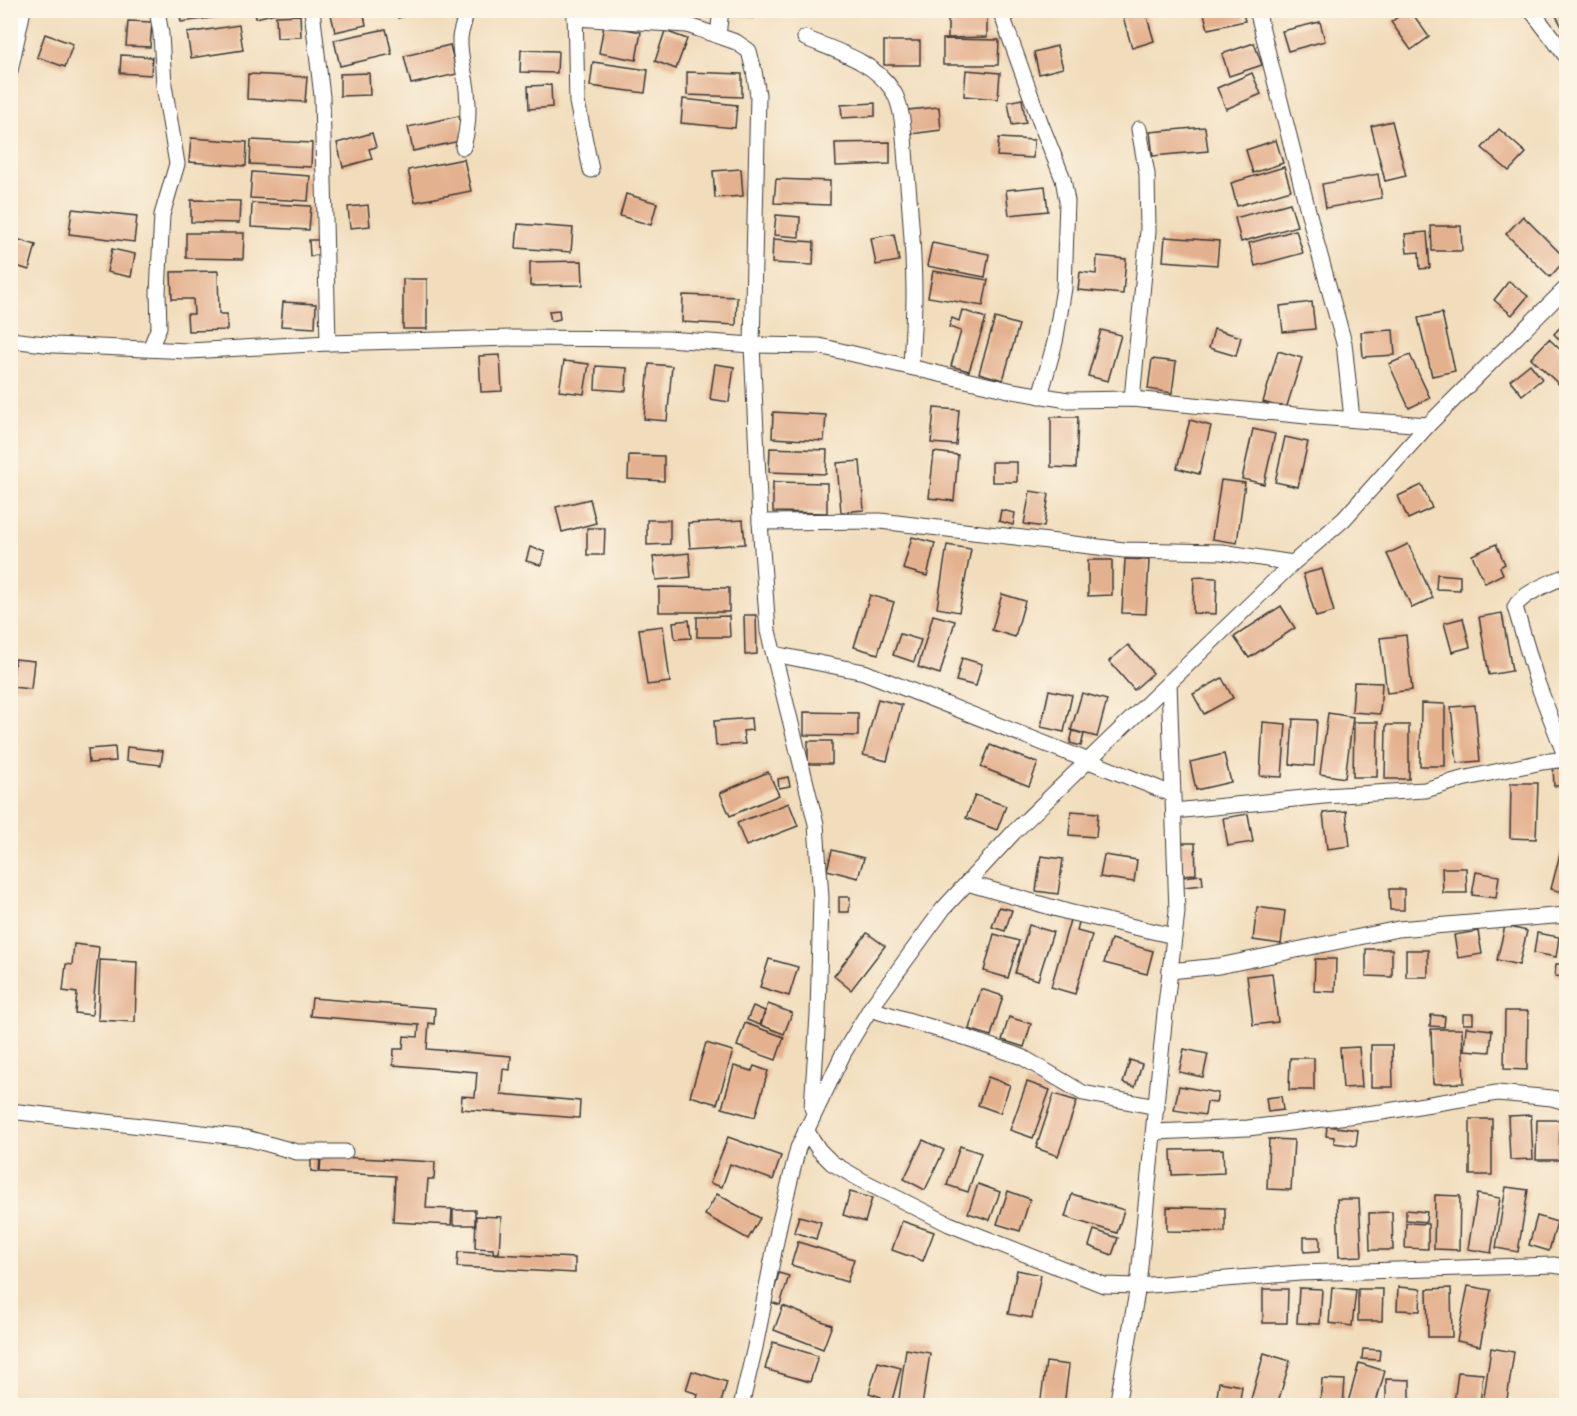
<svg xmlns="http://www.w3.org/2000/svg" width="1577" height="1416" viewBox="0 0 1577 1416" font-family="'Shantell Sans',sans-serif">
  <rect width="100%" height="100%" fill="#fcf5e5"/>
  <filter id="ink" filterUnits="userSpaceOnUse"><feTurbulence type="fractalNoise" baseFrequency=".0167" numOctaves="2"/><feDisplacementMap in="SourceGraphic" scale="12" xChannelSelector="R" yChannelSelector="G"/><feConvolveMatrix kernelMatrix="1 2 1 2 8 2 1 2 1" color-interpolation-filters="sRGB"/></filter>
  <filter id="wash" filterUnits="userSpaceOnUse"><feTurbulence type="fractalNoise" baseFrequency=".008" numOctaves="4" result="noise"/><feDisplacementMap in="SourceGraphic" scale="24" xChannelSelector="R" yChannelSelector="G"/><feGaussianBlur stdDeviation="1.35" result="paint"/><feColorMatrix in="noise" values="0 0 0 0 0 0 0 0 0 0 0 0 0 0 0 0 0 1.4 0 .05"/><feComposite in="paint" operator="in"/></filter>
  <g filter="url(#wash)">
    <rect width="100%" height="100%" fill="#f1ddbc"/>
    <g id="blocks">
      <g fill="#e4b18f">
        <polygon points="179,10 217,10 218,17 181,22"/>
        <polygon points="254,10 284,10 284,11 256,18"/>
        <polygon points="330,10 363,10 366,25 335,32"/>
        <polygon points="396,10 423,10 423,11 398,18"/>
        <polygon points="733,10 755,10 754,18 733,15"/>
        <polygon points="1121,10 1145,10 1154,41 1132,48"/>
        <polygon points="1203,10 1242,10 1245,21 1208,29"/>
        <polygon points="1408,10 1410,10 1429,37 1411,50 1391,22"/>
        <polygon points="1557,10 1566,10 1566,34 1554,12"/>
        <polygon points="987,14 987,37 948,38 948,15"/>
        <polygon points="300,15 301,37 277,38 276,16"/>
        <polygon points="128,21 152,22 150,47 126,46"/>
        <polygon points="1320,22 1325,41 1288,51 1282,31"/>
        <polygon points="239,25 243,50 191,58 187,33"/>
        <polygon points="604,25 641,32 636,60 599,53"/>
        <polygon points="386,29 392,54 340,66 334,40"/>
        <polygon points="665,31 687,39 676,69 655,61"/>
        <polygon points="45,34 73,44 65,67 37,57"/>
        <polygon points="943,39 999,40 998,65 943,65"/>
        <rect x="884" y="41" width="36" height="24"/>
        <polygon points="1254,43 1262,65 1229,76 1222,54"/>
        <polygon points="450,45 457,74 411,84 404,56"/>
        <polygon points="1057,46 1063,68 1039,74 1034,52"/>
        <polygon points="521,50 558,51 557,73 520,72"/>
        <polygon points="121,55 152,57 151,75 120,73"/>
        <polygon points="593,62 648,70 645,93 590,86"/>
        <polygon points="966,70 1000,73 998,99 964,96"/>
        <polygon points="687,72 742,74 742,97 687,95"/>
        <polygon points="369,73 370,95 340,96 340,74"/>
        <polygon points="1252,73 1261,94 1226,109 1217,88"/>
        <polygon points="248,74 307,77 305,102 247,99"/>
        <polygon points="551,85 552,107 529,109 528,86"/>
        <polygon points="683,99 737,105 735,128 681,123"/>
        <polygon points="1022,99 1026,123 1012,125 1008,102"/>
        <polygon points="875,103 875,116 842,118 841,105"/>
        <polygon points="939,107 941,130 911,134 908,110"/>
        <polygon points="459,116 465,140 413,151 408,127"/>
        <polygon points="1392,121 1406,176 1385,181 1371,126"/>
        <polygon points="1205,127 1208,151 1153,156 1150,132"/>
        <polygon points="1499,129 1526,153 1509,171 1482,148"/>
        <polygon points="372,133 376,147 369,149 372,159 343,167 337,143"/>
        <polygon points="191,138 247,142 246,166 189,162"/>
        <polygon points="999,138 1034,140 1033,158 997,156"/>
        <polygon points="251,140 312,143 311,167 250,164"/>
        <polygon points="1276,140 1283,163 1253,173 1246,150"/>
        <polygon points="890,142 890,164 836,166 835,143"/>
        <polygon points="464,159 471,191 415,202 408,170"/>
        <polygon points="1284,167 1291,190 1237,206 1231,183"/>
        <polygon points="741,169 743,196 715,198 713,171"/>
        <polygon points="252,172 310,176 308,201 250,198"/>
        <polygon points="1378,174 1382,198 1326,208 1322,184"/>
        <polygon points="776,179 830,181 830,205 774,203"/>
        <polygon points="1045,186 1048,211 1009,215 1006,190"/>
        <polygon points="626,194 657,203 651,225 620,216"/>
        <polygon points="191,200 240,201 239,223 191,222"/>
        <polygon points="252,203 311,206 309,230 251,227"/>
        <polygon points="1290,203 1297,226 1241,242 1235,218"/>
        <polygon points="368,205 370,226 350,228 348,207"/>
        <polygon points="72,209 137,216 134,242 69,234"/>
        <polygon points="776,215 800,217 799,237 774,235"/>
        <polygon points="1523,216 1566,259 1550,277 1506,234"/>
        <polygon points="518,224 573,228 571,252 516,248"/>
        <polygon points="1431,226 1461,226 1462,251 1432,251"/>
        <polygon points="1296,230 1303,253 1255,266 1249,243"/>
        <polygon points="1427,232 1430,268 1420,269 1419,252 1407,253 1405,234"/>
        <polygon points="186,233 244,233 243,259 186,258"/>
        <polygon points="894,234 899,261 876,265 871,238"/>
        <polygon points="10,237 36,245 29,270 10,264"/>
        <polygon points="1165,237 1219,241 1217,265 1163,261"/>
        <polygon points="773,239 814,242 813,265 772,263"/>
        <polygon points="309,240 319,240 320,255 310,256"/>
        <polygon points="932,243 989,254 985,277 927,266"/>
        <polygon points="112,249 135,254 131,277 107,272"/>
        <polygon points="1097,256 1126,259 1123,294 1078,290 1080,272 1096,274"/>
        <polygon points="582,261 583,285 530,286 530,262"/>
        <polygon points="218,271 219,314 227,314 227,330 188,331 187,314 194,314 193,299 172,299 171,272"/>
        <polygon points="933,271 988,280 983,306 928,297"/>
        <rect x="403" y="279" width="24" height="50"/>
        <polygon points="1509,281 1528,296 1512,315 1494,300"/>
        <polygon points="683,295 737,297 736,325 682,322"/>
        <polygon points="283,302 316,304 315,328 281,326"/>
        <polygon points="1312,302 1315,329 1283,332 1280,306"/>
        <polygon points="559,310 560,319 551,321 549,311"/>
        <polygon points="962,310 986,318 969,371 951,366 961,331 949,327 952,318 959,321"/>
        <polygon points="1442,313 1455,371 1432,376 1418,318"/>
        <polygon points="995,318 1019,325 1003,380 979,373"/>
        <polygon points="1566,321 1566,346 1554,334"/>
        <polygon points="1214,329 1241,337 1236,356 1209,348"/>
        <polygon points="1101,330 1121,335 1108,381 1088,376"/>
        <polygon points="1393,330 1395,355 1363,357 1361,332"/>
        <polygon points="1549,339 1566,355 1566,391 1531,358"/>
        <polygon points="1278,351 1302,358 1286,409 1263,402"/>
        <polygon points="500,355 502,391 481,392 479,356"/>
        <polygon points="1410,355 1430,398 1409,408 1389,364"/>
        <polygon points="1152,359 1176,362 1172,393 1148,389"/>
        <polygon points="564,361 589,364 584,394 559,391"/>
        <polygon points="649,364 672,366 667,421 644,419"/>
        <polygon points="715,364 734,367 729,402 710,399"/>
        <polygon points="1530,364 1542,379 1522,395 1510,380"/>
        <polygon points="596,366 627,368 626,391 595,389"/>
        <polygon points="934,408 959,410 956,445 931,443"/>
        <polygon points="773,412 826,415 824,441 772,438"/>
        <polygon points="1051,417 1078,417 1076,468 1051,467"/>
        <polygon points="1190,420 1211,426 1199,474 1177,468"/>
        <polygon points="1253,429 1275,434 1264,484 1242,479"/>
        <polygon points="1285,437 1308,442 1298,487 1275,482"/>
        <polygon points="770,448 827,450 826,474 769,472"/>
        <polygon points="934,452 958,455 954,501 929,498"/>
        <polygon points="629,455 664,456 664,481 628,479"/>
        <polygon points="860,461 864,510 841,512 837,463"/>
        <rect x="992" y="462" width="25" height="20"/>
        <polygon points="1221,480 1245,483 1237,543 1212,539"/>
        <polygon points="773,482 827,483 827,513 773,512"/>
        <polygon points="1422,485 1432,508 1408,519 1398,496"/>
        <polygon points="1030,491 1049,494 1044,527 1024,524"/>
        <polygon points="590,499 596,523 562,532 556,507"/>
        <polygon points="1001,510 1015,513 1013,525 999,521"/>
        <polygon points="647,520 670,520 670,544 647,545"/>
        <polygon points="743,520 745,544 690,548 688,523"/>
        <polygon points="587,528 605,528 604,555 587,555"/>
        <polygon points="912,537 935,543 927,576 903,569"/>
        <polygon points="1408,544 1433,598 1412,608 1387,554"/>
        <polygon points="1496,544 1505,564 1500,567 1503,574 1485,583 1472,555"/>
        <polygon points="947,545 971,549 959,612 937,608"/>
        <polygon points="530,547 545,552 541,565 526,561"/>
        <polygon points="689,553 691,577 656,580 653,557"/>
        <polygon points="1125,559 1149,560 1146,614 1122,613"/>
        <polygon points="1088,560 1112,560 1112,595 1088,596"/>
        <polygon points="1322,569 1334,612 1316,617 1303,574"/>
        <polygon points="1437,574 1460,576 1460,590 1436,589"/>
        <polygon points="1194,577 1217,578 1216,614 1193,613"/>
        <polygon points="659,587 729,588 729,612 659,612"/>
        <polygon points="1002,594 1025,601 1015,637 992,630"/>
        <polygon points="870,595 894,602 878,654 854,647"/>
        <polygon points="1281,606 1295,628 1249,658 1234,637"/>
        <polygon points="1502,613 1512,671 1489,675 1479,617"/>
        <polygon points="744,615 756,615 757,654 745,655"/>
        <polygon points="933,615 955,621 940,674 918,667"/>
        <polygon points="729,616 730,637 697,637 697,617"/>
        <polygon points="1463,618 1470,647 1452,652 1444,623"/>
        <polygon points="689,620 691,638 675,639 673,622"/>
        <polygon points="663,626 670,682 647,685 639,629"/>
        <polygon points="900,634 921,640 914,662 893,655"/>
        <polygon points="1406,635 1412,690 1387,693 1380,638"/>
        <polygon points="1128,645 1153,673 1134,690 1109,661"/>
        <polygon points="962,658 982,664 976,686 956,681"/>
        <polygon points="15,659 34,661 31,689 12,687"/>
        <polygon points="1222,678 1233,698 1204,714 1193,694"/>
        <polygon points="1354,682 1382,683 1380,714 1352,712"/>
        <polygon points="1049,690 1072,695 1064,732 1041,727"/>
        <polygon points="1082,693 1107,700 1097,737 1071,730"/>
        <polygon points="878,699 902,705 887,761 863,755"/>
        <polygon points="1421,703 1445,704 1445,766 1420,766"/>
        <polygon points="1475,705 1480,761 1457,763 1451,707"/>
        <polygon points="804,712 858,713 858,736 804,735"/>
        <polygon points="1328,713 1353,717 1345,778 1320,774"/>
        <polygon points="751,718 752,730 743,731 745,744 716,746 714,721"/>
        <polygon points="1293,719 1317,720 1314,766 1290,764"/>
        <polygon points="1263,722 1286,724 1282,777 1260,776"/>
        <polygon points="1354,722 1378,722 1377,777 1353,777"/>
        <polygon points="1386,725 1409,725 1409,779 1385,779"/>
        <polygon points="1073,731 1084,734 1081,746 1070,743"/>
        <rect x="808" y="741" width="24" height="23"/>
        <polygon points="990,745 1038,763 1029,786 981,767"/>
        <polygon points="115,747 116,761 89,763 88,749"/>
        <polygon points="127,747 163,751 161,765 126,761"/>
        <polygon points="1224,754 1231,782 1196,790 1190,762"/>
        <polygon points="1553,768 1566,768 1566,785 1554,786"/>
        <polygon points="768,772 779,795 730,816 720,793"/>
        <polygon points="788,777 790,786 779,788 778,779"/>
        <polygon points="1511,783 1538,783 1536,839 1510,838"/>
        <polygon points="975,795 1006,806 997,830 966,818"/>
        <polygon points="789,803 798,826 746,846 737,823"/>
        <polygon points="1071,811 1098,813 1096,837 1069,835"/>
        <polygon points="1346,811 1350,846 1327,849 1323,813"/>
        <polygon points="1248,814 1253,842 1228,846 1223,818"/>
        <polygon points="1564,839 1566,840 1566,893 1551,889"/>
        <polygon points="1180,843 1195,843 1196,874 1181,875"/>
        <polygon points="832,850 864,858 858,878 827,870"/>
        <polygon points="1104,855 1137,860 1134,882 1100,877"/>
        <polygon points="1041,856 1063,859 1058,894 1036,891"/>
        <polygon points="1442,868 1466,868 1467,893 1443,893"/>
        <polygon points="1476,872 1499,876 1496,898 1472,895"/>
        <polygon points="1202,875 1203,885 1184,887 1182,877"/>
        <polygon points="1389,889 1404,889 1404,910 1390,910"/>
        <polygon points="839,897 850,897 849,912 839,912"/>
        <polygon points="999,907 1012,910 1005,931 992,927"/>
        <polygon points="1257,907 1285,911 1281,944 1253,940"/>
        <polygon points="1070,920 1079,922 1077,931 1092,935 1075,994 1051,987"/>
        <polygon points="1029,925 1053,932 1038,980 1015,973"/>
        <polygon points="1505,926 1527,931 1519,965 1497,960"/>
        <polygon points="1565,929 1566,929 1566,964 1565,964 1564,977 1555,976 1556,964 1562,964"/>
        <polygon points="1478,931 1482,954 1458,958 1454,935"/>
        <polygon points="867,933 885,946 851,990 834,976"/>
        <polygon points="1537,933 1559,937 1556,957 1534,953"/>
        <polygon points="994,934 1019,941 1008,978 984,971"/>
        <polygon points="1111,939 1153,951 1147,974 1104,963"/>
        <polygon points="74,944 99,947 92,1015 75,1013 77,993 63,991 66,964 72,965"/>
        <polygon points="1366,949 1392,949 1392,977 1366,976"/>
        <rect x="1406" y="950" width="22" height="27"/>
        <polygon points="769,959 798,967 789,996 760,987"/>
        <polygon points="1315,959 1336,959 1335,992 1314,991"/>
        <polygon points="100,960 137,962 135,1022 98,1020"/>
        <polygon points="1272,973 1278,1022 1253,1025 1247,976"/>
        <polygon points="981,989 1003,996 991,1036 969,1029"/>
        <polygon points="312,998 435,1008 434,1024 429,1023 427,1049 511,1056 510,1070 503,1069 501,1094 580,1101 579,1118 461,1109 462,1096 475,1097 477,1072 393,1065 394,1049 403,1049 404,1036 418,1037 419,1025 310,1016"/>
        <polygon points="768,1004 792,1013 784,1034 761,1025"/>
        <polygon points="753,1006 765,1011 760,1025 747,1020"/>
        <polygon points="1505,1011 1528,1011 1527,1070 1504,1069"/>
        <rect x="1463" y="1014" width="10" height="10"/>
        <polygon points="1431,1015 1445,1016 1444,1027 1430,1026"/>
        <polygon points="1009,1017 1031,1024 1024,1047 1002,1040"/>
        <polygon points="745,1023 784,1037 776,1060 737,1046"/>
        <polygon points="1466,1027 1492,1030 1490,1052 1464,1050"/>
        <polygon points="1431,1029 1462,1029 1464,1083 1433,1084"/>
        <polygon points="706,1043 733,1051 717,1104 690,1096"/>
        <polygon points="1371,1045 1392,1045 1393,1087 1371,1087"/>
        <polygon points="1359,1047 1362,1087 1343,1088 1340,1048"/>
        <polygon points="1184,1049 1208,1054 1203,1077 1179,1072"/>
        <polygon points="1290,1058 1314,1058 1314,1090 1289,1090"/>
        <polygon points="1130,1060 1142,1064 1135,1087 1123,1083"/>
        <polygon points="734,1066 752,1071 754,1066 768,1071 755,1117 722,1108"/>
        <polygon points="988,1077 1010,1085 1000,1113 978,1105"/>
        <polygon points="1027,1082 1050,1090 1033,1138 1010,1130"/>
        <polygon points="1179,1086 1218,1093 1216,1103 1207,1102 1205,1115 1174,1110"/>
        <polygon points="1054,1094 1077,1101 1058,1156 1036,1148"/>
        <polygon points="1281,1096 1283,1110 1268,1112 1266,1098"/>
        <polygon points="1531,1115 1533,1159 1510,1160 1508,1116"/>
        <rect x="1470" y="1119" width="22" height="56"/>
        <polygon points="1537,1120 1560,1120 1559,1160 1536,1160"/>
        <polygon points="1327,1126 1358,1130 1356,1146 1334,1143 1334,1137 1326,1136"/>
        <polygon points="728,1137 781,1156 773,1180 730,1164 722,1187 710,1183"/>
        <polygon points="1269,1139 1294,1140 1291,1190 1267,1189"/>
        <polygon points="923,1140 944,1150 925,1190 904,1179"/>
        <polygon points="960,1146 981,1153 968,1192 947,1185"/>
        <polygon points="1223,1149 1224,1173 1172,1175 1171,1150"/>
        <polygon points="311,1156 320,1157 319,1172 311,1171"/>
        <polygon points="321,1156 435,1162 434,1179 428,1179 426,1208 452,1209 451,1225 393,1222 395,1176 320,1172"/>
        <polygon points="978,1184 1000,1192 990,1220 968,1213"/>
        <polygon points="1506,1187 1528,1190 1518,1252 1496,1248"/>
        <polygon points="1008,1191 1030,1199 1020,1231 997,1224"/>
        <polygon points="850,1192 872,1198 865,1222 843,1215"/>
        <polygon points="717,1194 760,1218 748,1239 705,1215"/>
        <polygon points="1072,1194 1124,1210 1117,1233 1065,1217"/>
        <polygon points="1477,1194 1500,1198 1491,1253 1468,1249"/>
        <polygon points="1435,1195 1460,1196 1459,1250 1434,1249"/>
        <polygon points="1337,1199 1359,1199 1362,1256 1339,1257"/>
        <polygon points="1167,1207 1225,1208 1225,1232 1167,1231"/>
        <rect x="453" y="1210" width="22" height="15"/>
        <polygon points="1406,1210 1427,1212 1426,1222 1406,1220"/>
        <polygon points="1392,1212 1393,1250 1370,1250 1369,1213"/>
        <polygon points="476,1216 501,1217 499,1253 493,1253 493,1249 475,1248"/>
        <polygon points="799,1216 821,1222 816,1239 794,1232"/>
        <polygon points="1537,1216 1557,1222 1549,1251 1529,1245"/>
        <polygon points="902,1221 934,1232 923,1261 892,1250"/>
        <polygon points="1406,1223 1428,1224 1428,1249 1405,1248"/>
        <polygon points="1094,1230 1118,1238 1112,1255 1089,1246"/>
        <polygon points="1304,1237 1320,1237 1320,1251 1304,1252"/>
        <polygon points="798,1242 854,1259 847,1282 791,1265"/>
        <polygon points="458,1252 575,1258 575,1273 457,1267"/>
        <polygon points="1017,1270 1041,1275 1032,1318 1008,1314"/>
        <polygon points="779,1273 789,1276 780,1305 771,1302"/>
        <polygon points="1468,1286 1491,1290 1480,1346 1457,1341"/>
        <polygon points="1332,1287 1356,1290 1352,1326 1329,1323"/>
        <polygon points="1398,1287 1421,1289 1420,1311 1397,1310"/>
        <polygon points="1299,1288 1322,1289 1320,1324 1297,1323"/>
        <polygon points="1451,1288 1452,1337 1428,1337 1427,1289"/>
        <polygon points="1263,1289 1288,1289 1287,1323 1263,1323"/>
        <polygon points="1358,1289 1383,1289 1382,1321 1358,1321"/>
        <polygon points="783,1306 832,1325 823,1349 774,1330"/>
        <polygon points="773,1342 818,1356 810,1382 765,1369"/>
        <polygon points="1491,1348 1514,1352 1506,1406 1483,1404"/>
        <polygon points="906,1349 930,1353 922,1406 898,1406"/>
        <polygon points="1363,1349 1380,1350 1379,1360 1362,1359"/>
        <polygon points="1264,1353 1290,1361 1277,1406 1249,1406"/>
        <polygon points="878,1362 901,1368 891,1404 880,1401 881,1397 869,1393"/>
        <polygon points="1046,1362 1069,1365 1064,1406 1040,1406"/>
        <polygon points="1359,1363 1385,1371 1375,1406 1361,1406 1348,1402"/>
        <polygon points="692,1371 727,1382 720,1406 697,1399 698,1394 686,1390"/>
        <polygon points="1458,1372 1483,1374 1480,1406 1454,1403"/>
        <polygon points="1322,1379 1345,1380 1343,1406 1320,1404"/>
        <polygon points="1386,1379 1410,1380 1410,1406 1386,1406"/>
        <polygon points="1219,1382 1242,1386 1239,1406 1216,1404"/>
      </g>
    </g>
  </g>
  <g filter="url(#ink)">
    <use href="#blocks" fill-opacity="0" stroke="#3c3934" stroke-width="1.5"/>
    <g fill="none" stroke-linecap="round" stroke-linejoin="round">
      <g stroke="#3c3934" stroke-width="17">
        <g id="minor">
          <polyline points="312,10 322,97 328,343"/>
          <polyline points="575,10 577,102 591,170"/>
          <polyline points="1000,10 1041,124 1063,179 1067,201 1064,288 1055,342 1040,396"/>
          <polyline points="1257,10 1314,234 1344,343 1352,419"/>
          <polyline points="1531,10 1566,56"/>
          <polyline points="575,18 687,25 736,42 749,51 754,71 758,95 752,345 760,522 768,631 816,824 821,898 818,1015 812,1108"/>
          <polyline points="718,35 721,10"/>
          <path d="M 805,38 C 836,51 874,61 893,91 C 904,108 904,142 906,163 C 910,206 914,251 914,295 C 914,319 912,343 911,367"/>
          <polyline points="10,71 23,10"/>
          <path d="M 463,147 C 468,130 469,108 467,90 C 465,73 459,56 460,38 C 461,28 466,21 465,10"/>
          <polyline points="10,340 54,345 189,351 328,343 512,338 667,339 752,345 819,346 1013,391 1068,400 1132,399 1316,417 1428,425"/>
          <polyline points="150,349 159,327 158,293 162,215 177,164 164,85 161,34 157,10"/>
          <polyline points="1132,399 1148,231 1147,174 1139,129"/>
          <polyline points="760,522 880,521 1124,550 1222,552 1293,563"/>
          <path d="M 1566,576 C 1552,582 1522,593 1515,607 L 1537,682 L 1566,758"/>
          <polyline points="774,654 864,672 1172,794"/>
          <polyline points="1174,811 1324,796 1425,790 1462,779 1542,762 1566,759"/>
          <polyline points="967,883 1068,912 1174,936"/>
          <polyline points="1170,971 1219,966 1398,929 1566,915"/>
          <polyline points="870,1009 964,1037 1022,1057 1083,1093 1157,1107"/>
          <polyline points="10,1111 246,1138 297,1152 345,1152"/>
          <polyline points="806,1130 819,1150 832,1163 863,1181 949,1224 1104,1285 1138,1286 1300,1273 1553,1265 1566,1267"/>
          <polyline points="1154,1132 1248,1128 1382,1112 1497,1093 1552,1098 1566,1102"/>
          <polyline points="741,1406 755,1347 780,1221 798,1148 843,1054 870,1009 943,909 1014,832 1293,563 1344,519 1428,425 1566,288"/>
          <polyline points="1117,1406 1138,1286 1165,1013 1177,912 1169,682"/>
        </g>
      </g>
      <use href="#minor" stroke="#fff" stroke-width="15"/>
    </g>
  </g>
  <rect width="1577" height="1416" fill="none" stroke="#fcf5e5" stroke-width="36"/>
</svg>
